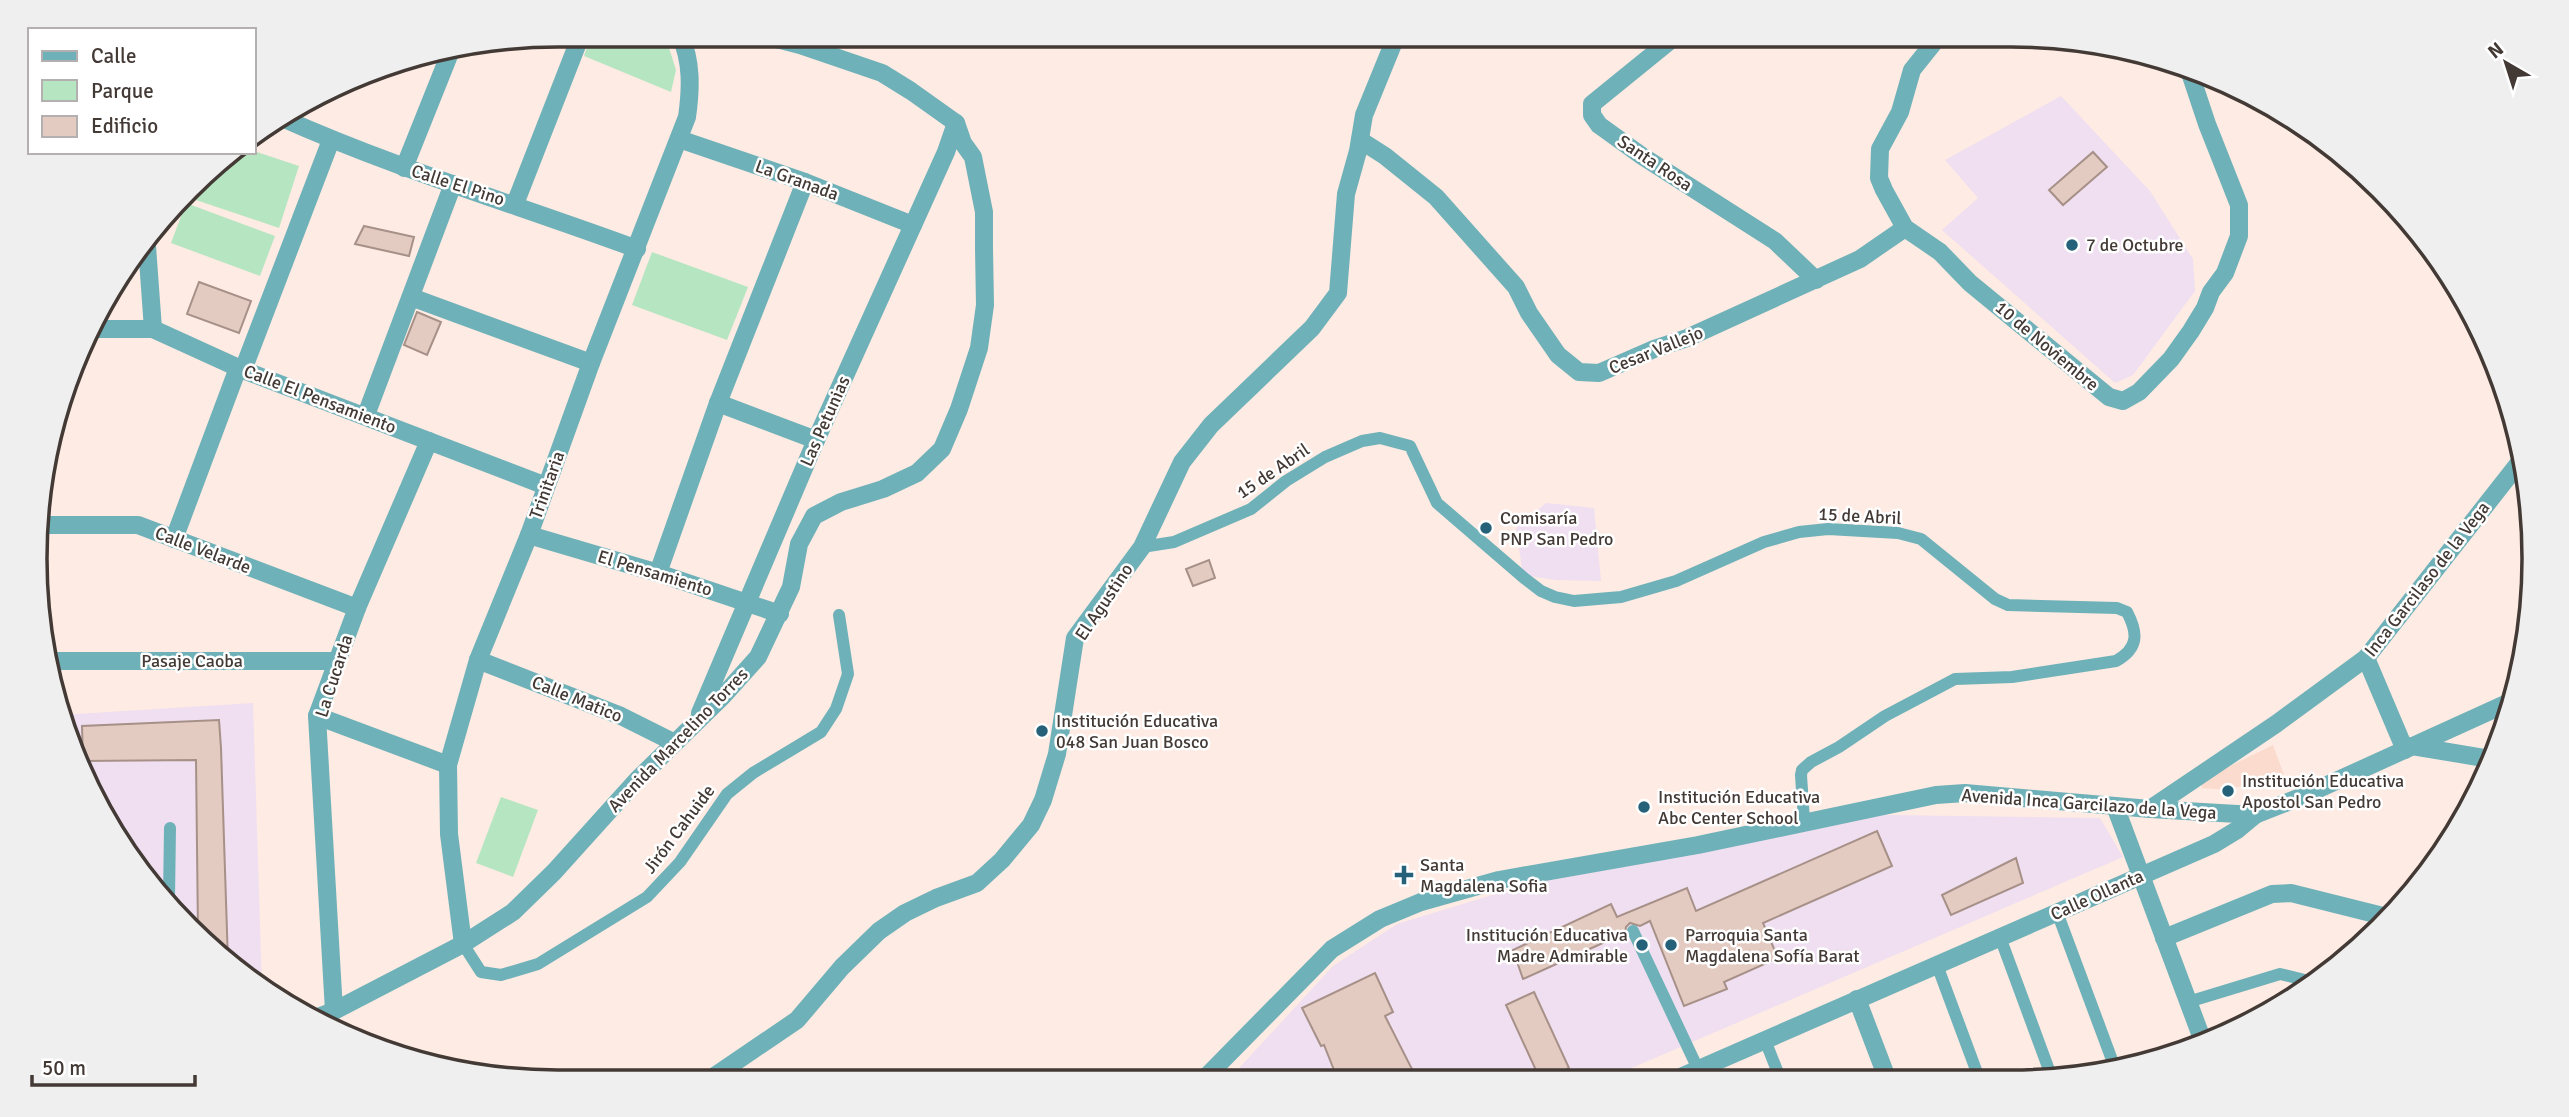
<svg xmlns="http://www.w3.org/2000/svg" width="2569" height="1117" viewBox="0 0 2569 1117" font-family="Signika,sans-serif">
  <rect width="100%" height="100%" fill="#feebe3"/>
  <polygon fill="#fbdbce" points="2273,745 2284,775 2227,790 2202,788 2202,780"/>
  <g fill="#efdff1">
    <polygon points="2061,96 2150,191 2193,259 2195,291 2133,375 2115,383 1942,230 1978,198 1945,160"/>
    <polygon points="1546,503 1594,508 1601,581 1556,580 1523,575 1516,528"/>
    <polygon points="253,703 262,987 214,952 105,820 63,727 60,715"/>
    <polygon points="1884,815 2100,818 2123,857 1606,1079 1228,1080 1333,966 1397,924 1578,869"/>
  </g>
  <g fill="#b6e6c1">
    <polygon points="591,35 665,35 676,70 671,92 584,56"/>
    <polygon points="254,151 299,166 279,228 187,197 214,165 231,152"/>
    <polygon points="186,203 275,236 260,276 171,243"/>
    <polygon points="652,252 748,287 727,340 632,305"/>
    <polygon points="501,797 538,810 513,877 476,863"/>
  </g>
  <g fill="#e3cbc2" stroke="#a69087" stroke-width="2">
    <polygon points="2093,152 2107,167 2063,205 2049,190"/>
    <polygon points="364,226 414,237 409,256 355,244"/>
    <polygon points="199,282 251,301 239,333 187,314"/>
    <polygon points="417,312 441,322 427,355 404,345"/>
    <polygon points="1209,560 1215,578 1193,586 1186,569"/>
    <polygon points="219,720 221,748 228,962 214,952 198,933 196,760 83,761 82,726"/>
    <polygon points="1877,831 1892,866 1763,923 1778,958 1724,982 1727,989 1684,1006 1650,921 1640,926 1630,923 1626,927 1625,933 1523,979 1513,950 1611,904 1617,917 1687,888 1696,911"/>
    <polygon points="2016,858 2023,883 1951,915 1942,895"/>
    <polygon points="1375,973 1393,1012 1385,1016 1417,1079 1338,1080 1324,1045 1321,1046 1302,1008"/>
    <polygon points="1534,992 1569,1068 1545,1079 1540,1079 1506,1005"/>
  </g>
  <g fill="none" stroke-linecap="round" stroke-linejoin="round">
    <g stroke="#6fb1b8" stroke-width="12">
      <path d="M 1142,547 L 1174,542 L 1251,509 L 1286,481 L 1325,457 L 1362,441 L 1380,438 L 1410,446 L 1437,503 L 1524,578 L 1541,591 L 1555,597 L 1574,601 L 1621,597 L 1676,581 L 1764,542 L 1799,532 L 1828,529 L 1898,533 L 1921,539 L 1995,599 L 2008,605 L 2117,608 L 2127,612 C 2138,633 2139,648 2116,661 L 2012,677 L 1955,679 L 1885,716 L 1839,747 L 1811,762 L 1802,770 L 1801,775 L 1804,821"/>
      <polyline points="169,898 170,828"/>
      <polyline points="2057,912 2115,1068"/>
      <polyline points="1633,931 1698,1069"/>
      <polyline points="2000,937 2052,1078"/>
      <polyline points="463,944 481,972 501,975 538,964 647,897 680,862 727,794 753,773 821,732 836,709 848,674 839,615"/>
      <polyline points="1937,965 1979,1078"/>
      <polyline points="2188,1002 2280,974 2309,981"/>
      <polyline points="1765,1040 1780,1078"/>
    </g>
    <polyline stroke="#6fb1b8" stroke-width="18" points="47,661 337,661"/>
    <g stroke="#6fb1b8" stroke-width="18">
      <polyline points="1677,35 1592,104 1592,115 1599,125 1642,156 1775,241 1816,280"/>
      <polyline points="1940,35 1912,70 1900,112 1880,149 1879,178 1884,190 1905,228 1940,252 1970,283 2109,397 2123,401 2139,392 2171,359 2191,331 2205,308 2211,292 2225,273 2239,236 2239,205 2207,124 2188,67"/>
      <path d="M 280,117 C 396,169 518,205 637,249"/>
      <polyline points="679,139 805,182 913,225"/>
      <polyline points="1360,140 1385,156 1436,197 1516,287 1529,313 1558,355 1579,372 1599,373 1654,349 1687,338 1860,259 1905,228"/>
      <polyline points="404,168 450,53"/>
      <polyline points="515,204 581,35"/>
      <polyline points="147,246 153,329"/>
      <polyline points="411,297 591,363"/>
      <polyline points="93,329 153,329 243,370 546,486"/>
      <polyline points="243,370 331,140"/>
      <polyline points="718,403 816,440"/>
      <polyline points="366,415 453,184"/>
      <polyline points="43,525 138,525 357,608"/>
      <polyline points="529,535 658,573 780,614"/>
      <polyline points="174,539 238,368"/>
      <polyline points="658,573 718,403 805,182"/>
      <polyline points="2366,658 2405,750"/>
      <polyline points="478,660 621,716 673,742"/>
      <polyline points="700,713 816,440 946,152 956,123"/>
      <polyline points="317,716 448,765"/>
      <polyline points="2115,806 2204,1044"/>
      <polyline points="2150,809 2276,724 2366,658 2522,459"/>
      <polyline points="2164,938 2272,894 2291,893 2387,917"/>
      <path d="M 463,944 L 449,834 L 448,765 L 478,660 L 529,535 L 591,363 L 687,117 C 691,89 692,61 680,35"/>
      <polyline points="1857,999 1887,1078"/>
      <polyline points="334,1011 317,716 357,608 429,441"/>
      <polyline points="313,1019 334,1011 463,944 513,912 554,872 637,780 723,696 758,657 791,587 799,544 814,516 841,502 883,489 917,473 942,449 959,409 979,348 985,305 984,249 984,212 973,157 963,143 956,123 911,91 882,73 800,45 761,35"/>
      <polyline points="1676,1079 2214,844 2237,830 2255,815"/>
      <polyline points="706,1082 797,1020 842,967 879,931 905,913 936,898 977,883 1002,860 1031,825 1043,800 1057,754 1075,638 1142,547 1182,462 1211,425 1312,328 1338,293 1346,194 1358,151 1364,115 1393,44 1394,35"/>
    </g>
    <g stroke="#6fb1b8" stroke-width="18">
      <polyline points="2412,746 2490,759"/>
      <polyline points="1203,1080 1332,949 1380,919 1421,902 1499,880 1698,845 1936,795 1965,793 2150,809 2255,815 2303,796 2512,701"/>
    </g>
  </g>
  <g fill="#26617a" stroke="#fff" stroke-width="2.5">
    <circle cx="2072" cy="245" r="7"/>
    <circle cx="1486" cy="528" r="7"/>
    <circle cx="1042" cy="731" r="7"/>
    <circle cx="2228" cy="791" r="7"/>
    <circle cx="1644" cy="807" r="7"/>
    <path d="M1400.5 864.5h7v7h7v7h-7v7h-7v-7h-7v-7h7z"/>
    <circle cx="1642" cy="945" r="7"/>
    <circle cx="1671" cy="945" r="7"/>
  </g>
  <g text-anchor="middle" stroke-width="5" stroke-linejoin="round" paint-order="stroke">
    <g font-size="18" fill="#433a36" stroke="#fff">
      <text transform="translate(1655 163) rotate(34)" y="6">Santa Rosa</text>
      <text transform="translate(797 180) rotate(20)" y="6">La Granada</text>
      <text transform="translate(458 185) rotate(18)" y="6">Calle El Pino</text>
      <text transform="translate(2047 346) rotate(40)" y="6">10 de Noviembre</text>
      <text transform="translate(1656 350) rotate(-22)" y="6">Cesar Vallejo</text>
      <text transform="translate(320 399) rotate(21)" y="6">Calle El Pensamiento</text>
      <text transform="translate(825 421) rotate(-66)" y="6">Las Petunias</text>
      <text transform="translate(1273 471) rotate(-34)" y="6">15 de Abril</text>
      <text transform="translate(547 485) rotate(-70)" y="6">Trinitaria</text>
      <text transform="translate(1860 516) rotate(3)" y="6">15 de Abril</text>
      <text transform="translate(203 550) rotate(21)" y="6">Calle Velarde</text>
      <text transform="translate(655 573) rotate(17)" y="6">El Pensamiento</text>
      <text transform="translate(2427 579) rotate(-52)" y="6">Inca Garcilaso de la Vega</text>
      <text transform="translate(1104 602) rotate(-56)" y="6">El Agustino</text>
      <text x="192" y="667">Pasaje Caoba</text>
      <text transform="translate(334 676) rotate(-72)" y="6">La Cucarda</text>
      <text transform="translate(577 699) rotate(22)" y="6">Calle Matico</text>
      <text transform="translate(678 740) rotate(-46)" y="6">Avenida Marcelino Torres</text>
      <text transform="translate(2089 804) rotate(4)" y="6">Avenida Inca Garcilazo de la Vega</text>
      <text transform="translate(679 829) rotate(-53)" y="6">Jirón Cahuide</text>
      <text transform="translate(2097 895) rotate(-24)" y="6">Calle Ollanta</text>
    </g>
    <g font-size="18" fill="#433a36" stroke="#fff" text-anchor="start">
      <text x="2086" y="251">7 de Octubre</text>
      <text x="1500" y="524">Comisaría<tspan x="1500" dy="21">PNP San Pedro</tspan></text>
      <text x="1056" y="727">Institución Educativa<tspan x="1056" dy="21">048 San Juan Bosco</tspan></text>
      <text x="2242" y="787">Institución Educativa<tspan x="2242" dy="21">Apostol San Pedro</tspan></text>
      <text x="1658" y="803">Institución Educativa<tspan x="1658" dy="21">Abc Center School</tspan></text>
      <text x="1420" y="871">Santa<tspan x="1420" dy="21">Magdalena Sofia</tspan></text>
      <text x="1628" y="941" text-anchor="end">Institución Educativa<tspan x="1628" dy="21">Madre Admirable</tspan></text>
      <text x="1685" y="941">Parroquia Santa<tspan x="1685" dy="21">Magdalena Sofía Barat</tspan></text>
    </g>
  </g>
  <path d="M0 0H2569V1117H0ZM558 47H2011A511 511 0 0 1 2522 558V559A511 511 0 0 1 2011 1070H558A511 511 0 0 1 47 559V558A511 511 0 0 1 558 47Z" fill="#f0efef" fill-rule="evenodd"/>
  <path fill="none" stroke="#433a36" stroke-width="3.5" d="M558 47H2011A511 511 0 0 1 2522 558V559A511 511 0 0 1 2011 1070H558A511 511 0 0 1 47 559V558A511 511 0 0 1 558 47Z"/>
  <rect x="28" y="28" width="228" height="126" fill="#ffffff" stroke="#b4b0af" stroke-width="2"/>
  <rect x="42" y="51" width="35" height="10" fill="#6fb1b8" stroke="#b4b0af" stroke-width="2"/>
  <text x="91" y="63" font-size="21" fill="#433a36">Calle</text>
  <rect x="42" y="80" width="35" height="21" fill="#b6e6c1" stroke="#b4b0af" stroke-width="2"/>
  <text x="91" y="98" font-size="21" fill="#433a36">Parque</text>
  <rect x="42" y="116" width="35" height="21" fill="#e3cbc2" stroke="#b4b0af" stroke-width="2"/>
  <text x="91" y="133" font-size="21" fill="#433a36">Edificio</text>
  <g transform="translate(2506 63) rotate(321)" stroke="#ffffff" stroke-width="5" paint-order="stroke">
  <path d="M0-5L12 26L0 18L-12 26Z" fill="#433a36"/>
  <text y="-10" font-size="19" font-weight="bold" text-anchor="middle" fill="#433a36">N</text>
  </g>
  <path d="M32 1075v10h163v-10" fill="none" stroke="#433a36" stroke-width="3.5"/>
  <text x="42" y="1075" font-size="21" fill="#433a36" stroke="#ffffff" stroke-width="5" paint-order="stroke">50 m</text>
</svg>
